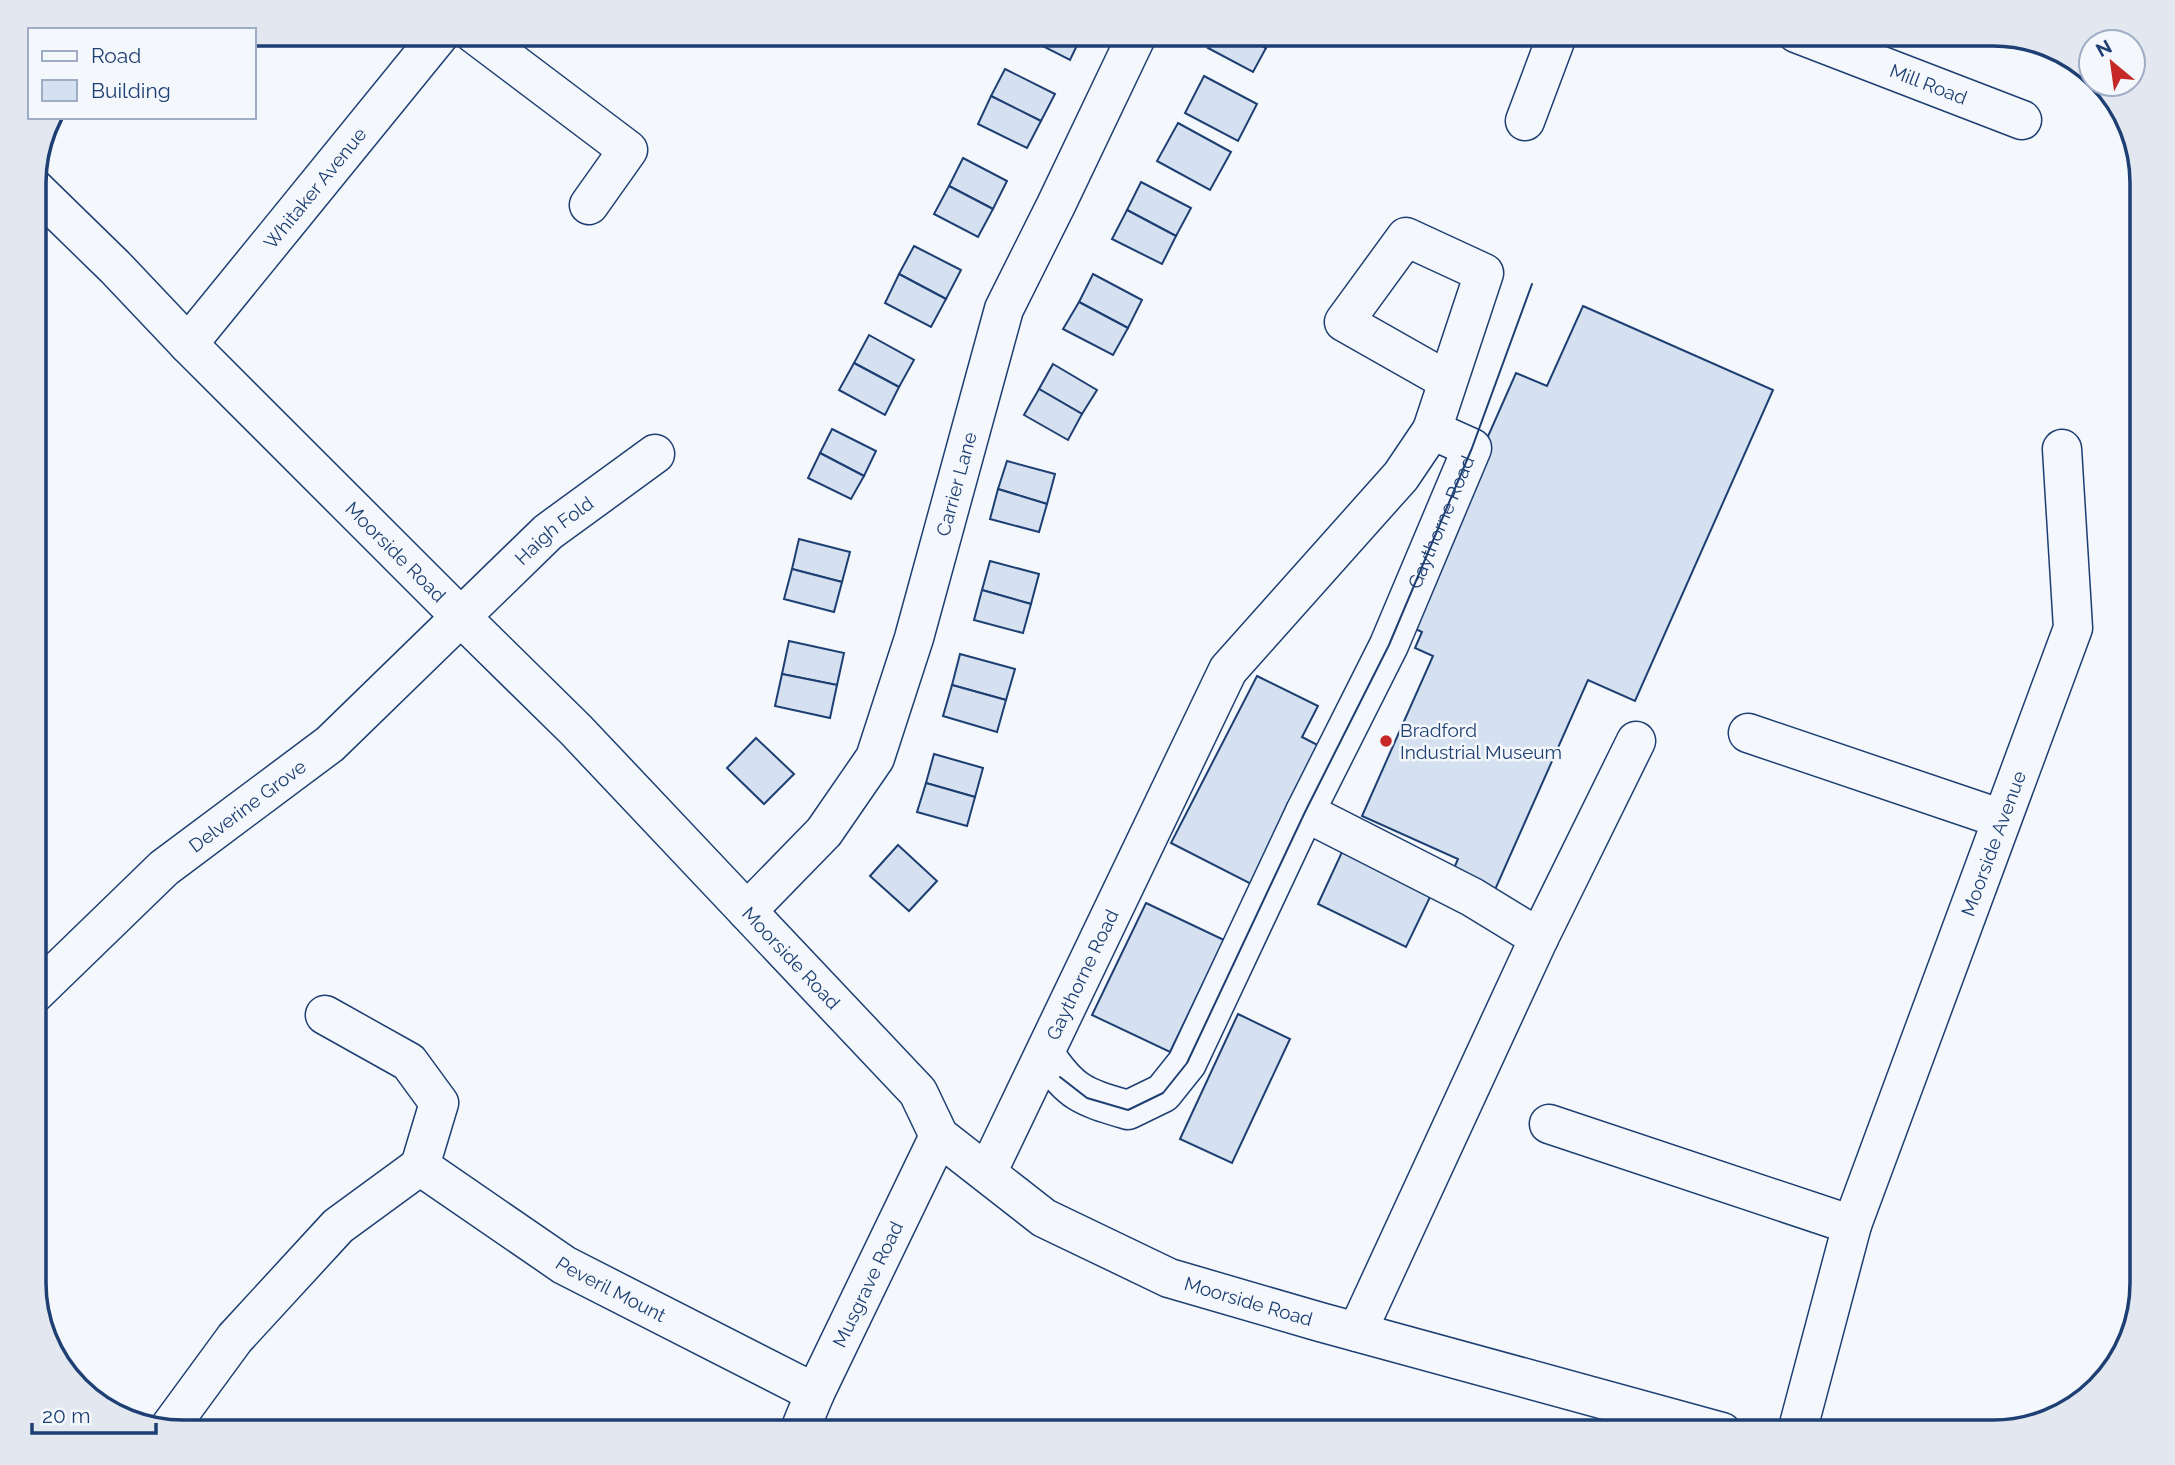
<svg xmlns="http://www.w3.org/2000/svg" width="2175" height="1465" viewBox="0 0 2175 1465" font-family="Raleway,sans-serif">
  <rect width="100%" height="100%" fill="#f4f7fb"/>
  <g fill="#d5e0f0" stroke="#1d3f73" stroke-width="2">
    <polygon points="1024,33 1083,33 1070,60 1023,36"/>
    <polygon points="1216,33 1237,33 1266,48 1253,72 1208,48"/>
    <polygon points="1237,33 1273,33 1266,48"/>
    <polygon points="1005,69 1055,94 1041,121 991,96"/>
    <polygon points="1204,76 1257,104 1238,141 1185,113"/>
    <polygon points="991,96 1041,121 1027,148 978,124"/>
    <polygon points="1178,123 1231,152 1210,190 1157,161"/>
    <polygon points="963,158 1007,181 993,209 949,186"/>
    <polygon points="1141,182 1191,208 1176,236 1127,210"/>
    <polygon points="949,186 993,209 978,237 934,214"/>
    <polygon points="1127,210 1176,236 1162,264 1112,239"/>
    <polygon points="914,246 961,270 946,299 899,274"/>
    <polygon points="899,274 946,299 931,327 885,303"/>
    <polygon points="1093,274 1142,300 1128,328 1079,302"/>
    <polygon points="1079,302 1128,328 1113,355 1063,329"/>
    <polygon points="1583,306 1773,390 1635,701 1588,680 1494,892 1452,873 1458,859 1362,816 1433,656 1415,648 1422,632 1405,624 1516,373 1547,386"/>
    <polygon points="869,335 914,360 899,387 854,363"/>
    <polygon points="854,363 899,387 885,415 839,390"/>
    <polygon points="1053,364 1097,390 1082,414 1039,389"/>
    <polygon points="1039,389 1082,414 1068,440 1024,415"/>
    <polygon points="832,429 876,451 864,476 820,453"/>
    <polygon points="820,453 864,476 851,499 808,478"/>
    <polygon points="1007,461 1055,474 1047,504 998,489"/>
    <polygon points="998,489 1047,504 1039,532 990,519"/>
    <polygon points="799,539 850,552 842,582 792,569"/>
    <polygon points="990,561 1039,574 1031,604 982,590"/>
    <polygon points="792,569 842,582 834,612 784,599"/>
    <polygon points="982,590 1031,604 1023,633 974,620"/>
    <polygon points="789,641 844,653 837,685 782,674"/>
    <polygon points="960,654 1015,669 1006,700 952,685"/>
    <polygon points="782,674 837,685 830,718 775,706"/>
    <polygon points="1257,676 1318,706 1302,737 1329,751 1259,888 1171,843"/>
    <polygon points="952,685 1006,700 997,732 943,716"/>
    <polygon points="756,738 794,774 764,804 727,768"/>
    <polygon points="934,754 983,768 975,797 926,783"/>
    <polygon points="926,783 975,797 967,826 917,812"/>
    <polygon points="898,845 937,881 909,911 870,876"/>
    <polygon points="1342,852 1431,895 1406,947 1318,904"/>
    <polygon points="1146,903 1224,940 1170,1052 1092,1015"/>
    <polygon points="1238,1014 1290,1039 1232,1163 1180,1139"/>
  </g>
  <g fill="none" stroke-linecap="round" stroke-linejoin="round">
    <g stroke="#1d3f73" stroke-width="41">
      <g id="minor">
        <polyline points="473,33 628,150 589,205"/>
        <path id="s1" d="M 1796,33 L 2022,120"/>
        <polyline points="1525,121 1558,33"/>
        <path id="s2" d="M 34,188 L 115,267 L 188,344 L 462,618 L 576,730 L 918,1092 L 939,1136 L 1044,1218 L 1169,1278 L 1320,1322 L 1722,1432"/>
        <path id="s3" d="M 188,344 L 441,33"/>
        <polyline points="1432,430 1484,273 1406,237 1344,322 1448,381"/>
        <polyline points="1748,733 2002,819"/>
        <polyline points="1305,812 1472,897 1539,938"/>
        <path id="s4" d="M 747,911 L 824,832 L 875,758 L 914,638 L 1004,309 L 1056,205 L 1138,33"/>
        <path id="s5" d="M 34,994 L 164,868 L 330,744 L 548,532 L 655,454"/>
        <polyline points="325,1015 409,1062 439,1103 420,1166"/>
        <polyline points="1549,1124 1852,1225"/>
        <path id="s6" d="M 987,1173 L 1228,670 L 1401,476 L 1432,430 L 1472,448 L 1389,645 L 1305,812 L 1187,1063 L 1163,1093 L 1128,1110 C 1084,1097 1071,1094 1045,1054"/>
        <polyline points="1357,1332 1539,938 1636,741"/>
        <path id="s7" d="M 169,1428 L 235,1338 L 338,1226 L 420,1166 L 564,1265 L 815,1393"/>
        <path id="s8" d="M 799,1432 L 815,1393 L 939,1136"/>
        <path id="s9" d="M 1797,1432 L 1852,1225 L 2073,628 L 2062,449"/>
      </g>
    </g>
    <use href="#minor" stroke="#f4f7fb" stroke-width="38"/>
    <path stroke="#1d3f73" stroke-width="2" id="s10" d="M 1060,1077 L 1087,1098 L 1128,1110 L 1163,1093 L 1187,1063 L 1305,812 L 1389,645 L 1472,448 L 1532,284"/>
  </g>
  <circle fill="#c62828" stroke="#f4f7fb" stroke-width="2.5" cx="1386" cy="741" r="7"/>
  <g text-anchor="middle" stroke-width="5" stroke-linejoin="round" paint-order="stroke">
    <g font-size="19" fill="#1d3f73" stroke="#f4f7fb">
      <text dy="7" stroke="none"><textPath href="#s1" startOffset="142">Mill Road</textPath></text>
      <text dy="7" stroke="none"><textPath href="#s3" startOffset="201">Whitaker Avenue</textPath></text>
      <text dy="7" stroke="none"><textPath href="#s4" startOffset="486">Carrier Lane</textPath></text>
      <text dy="7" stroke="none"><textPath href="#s10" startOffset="752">Gaythorne Road</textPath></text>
      <text dy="7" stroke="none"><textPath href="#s5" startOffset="698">Haigh Fold</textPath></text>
      <text dy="7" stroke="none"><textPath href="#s2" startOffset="513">Moorside Road</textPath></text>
      <text dy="7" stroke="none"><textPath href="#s5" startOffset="285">Delverine Grove</textPath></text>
      <text dy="7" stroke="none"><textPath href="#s9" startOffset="621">Moorside Avenue</textPath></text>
      <text dy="7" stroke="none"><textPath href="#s2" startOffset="1080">Moorside Road</textPath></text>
      <text dy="7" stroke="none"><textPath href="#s6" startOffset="220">Gaythorne Road</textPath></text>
      <text dy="7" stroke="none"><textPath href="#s8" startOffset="163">Musgrave Road</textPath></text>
      <text dy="7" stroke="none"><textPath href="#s7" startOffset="593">Peveril Mount</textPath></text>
      <text dy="7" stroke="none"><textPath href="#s2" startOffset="1668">Moorside Road</textPath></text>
    </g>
    <g font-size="19" fill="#1d3f73" stroke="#f4f7fb" text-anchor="start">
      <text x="1400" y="737">Bradford<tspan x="1400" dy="22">Industrial Museum</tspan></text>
    </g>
  </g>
  <path d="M0 0H2175V1465H0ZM183 46H1993A137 137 0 0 1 2130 183V1283A137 137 0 0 1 1993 1420H183A137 137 0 0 1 46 1283V183A137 137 0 0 1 183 46Z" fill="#e3e8f0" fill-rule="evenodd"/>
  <path fill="none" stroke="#1d3f73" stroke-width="3.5" d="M183 46H1993A137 137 0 0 1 2130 183V1283A137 137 0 0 1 1993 1420H183A137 137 0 0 1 46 1283V183A137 137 0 0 1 183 46Z"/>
  <rect x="28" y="28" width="228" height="91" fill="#f4f7fb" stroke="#9eadc5" stroke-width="2"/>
  <rect x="42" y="51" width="35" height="10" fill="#f4f7fb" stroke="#9eadc5" stroke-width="2"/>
  <text x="91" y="63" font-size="21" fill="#1d3f73">Road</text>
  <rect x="42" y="80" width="35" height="21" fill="#d5e0f0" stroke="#9eadc5" stroke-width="2"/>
  <text x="91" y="98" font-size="21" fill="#1d3f73">Building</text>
  <g transform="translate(2112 63) rotate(331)"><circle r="33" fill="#f4f7fb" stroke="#9eadc5" stroke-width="2"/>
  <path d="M0-5L12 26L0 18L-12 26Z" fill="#c62828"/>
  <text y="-10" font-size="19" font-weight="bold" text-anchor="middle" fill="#1d3f73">N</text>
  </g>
  <path d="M32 1423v10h124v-10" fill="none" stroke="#1d3f73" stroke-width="3.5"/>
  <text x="42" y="1423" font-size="21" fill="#1d3f73" stroke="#f4f7fb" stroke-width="5" paint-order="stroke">20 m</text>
</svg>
